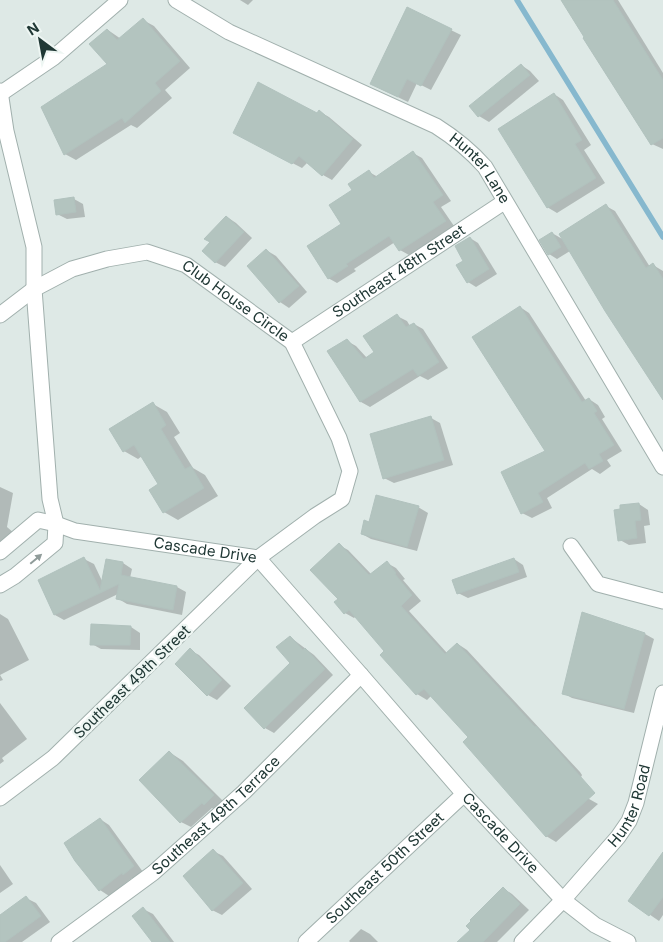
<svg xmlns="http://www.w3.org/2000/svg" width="663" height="942" viewBox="0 0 663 942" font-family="Inter,sans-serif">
  <rect width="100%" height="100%" fill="#dee9e6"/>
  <g fill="#0003">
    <polygon points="240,0 253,0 248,5"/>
    <polygon points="562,0 618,0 663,73 663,149 652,144"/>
    <polygon points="408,9 461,35 431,90 417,83 408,102 381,89"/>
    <polygon points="143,20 154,26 190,68 165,90 172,98 137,128 131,125 76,160 65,154 109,65 108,30 121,39"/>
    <polygon points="521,65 530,71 539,81 489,122 479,116 471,106"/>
    <polygon points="554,94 563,100 591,145 584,150 605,183 557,213 547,207"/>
    <polygon points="320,112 329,117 362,145 332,180 323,175 308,162 302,168 244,138 317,115"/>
    <polygon points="413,153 422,158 451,201 441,207 454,226 409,255 400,250 395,242 354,269 356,271 337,283 328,278 354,190 369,172 378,177"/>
    <polygon points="74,199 83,204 85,217 67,219 57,214"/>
    <polygon points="606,206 615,211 650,267 653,265 663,271 663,398 606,310 570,251 557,259 549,254 541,240 552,233 564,240"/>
    <polygon points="227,217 236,223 252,238 225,267 215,262 212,242"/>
    <polygon points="470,238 478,243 497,274 476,287 468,282 465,261"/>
    <polygon points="266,250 276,256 307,292 289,308 280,302 249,266"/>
    <polygon points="520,307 529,313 586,401 589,399 598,405 605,417 602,419 622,451 607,460 611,466 600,474 592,469 547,498 552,508 532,518 522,513 547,451"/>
    <polygon points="397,316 407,321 410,326 414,324 423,329 448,368 428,380 420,376 370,407 361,402 347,341 356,346 367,358 375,352"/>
    <polygon points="153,404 167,412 180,433 174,437 193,468 205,475 218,496 178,520 164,512 160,485 142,456 138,459 124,451"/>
    <polygon points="431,418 440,423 453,465 394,483 384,478"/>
    <polygon points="0,487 13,493 7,527 15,534 5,544 0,541"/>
    <polygon points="639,504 648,510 650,525 644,526 646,543 629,545 620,540"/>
    <polygon points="418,507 428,513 417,551 371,539 362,534"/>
    <polygon points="339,545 348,550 372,575 387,563 396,568 405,579 403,580 421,601 409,611 447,653 458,644 467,650 580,772 582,775 575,791 598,804 556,842 546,836 469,737 432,695 427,700 417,694 382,655 386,651 356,616 354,618 345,613 340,600"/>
    <polygon points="84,559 94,564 103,583 123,563 132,569 130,578 177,587 186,592 182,615 127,604 117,598 118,594 64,620 55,615 39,581"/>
    <polygon points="514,559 523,565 527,577 468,598 458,593"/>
    <polygon points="0,614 8,619 29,660 0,675 3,680 0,681"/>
    <polygon points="131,627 140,633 140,650 101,649 92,644"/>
    <polygon points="645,634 654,639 634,713 572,698 563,693"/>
    <polygon points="290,637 314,655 333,675 274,733 265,728 292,663"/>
    <polygon points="190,650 199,655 231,686 217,700 208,695"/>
    <polygon points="0,703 27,739 2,758 4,761 0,764"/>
    <polygon points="169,752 183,761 223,801 214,809 212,808 191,827 181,822 141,780"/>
    <polygon points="100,819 109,825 143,872 133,879 132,878 109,896 100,890"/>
    <polygon points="213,851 223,856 252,889 222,915 212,910"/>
    <polygon points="663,855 663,915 659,921 630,901"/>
    <polygon points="0,865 13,884 0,893"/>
    <polygon points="503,888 512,894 529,910 497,942 458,942 472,930"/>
    <polygon points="26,898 36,903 50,922 22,942 0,942 0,917"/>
    <polygon points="143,909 153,914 174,942 153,942"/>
    <polygon points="361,929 370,934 378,942 350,942 349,941"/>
  </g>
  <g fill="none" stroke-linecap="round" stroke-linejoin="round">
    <polyline stroke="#86b8ce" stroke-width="5.5" points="517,0 663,237"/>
  </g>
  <g fill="#b3c4bf" stroke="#b1c2be">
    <polygon points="561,0 613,0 663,80 663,138 651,145 583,38 584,37"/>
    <polygon points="407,7 452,29 421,86 407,79 398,97 370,84"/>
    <polygon points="143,18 180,61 155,83 161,91 125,123 122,118 64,155 41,107 107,64 89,44 107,29 117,40"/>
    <polygon points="521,64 530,75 478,117 469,106"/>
    <polygon points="258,82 317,113 319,110 353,139 322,176 299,156 292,164 233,133"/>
    <polygon points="554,93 582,140 575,144 596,178 547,208 498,129"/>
    <polygon points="413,151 443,195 433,202 446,221 399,251 389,236 346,264 348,266 328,279 307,246 341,224 329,205 352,190 348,184 369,170 374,178"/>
    <polygon points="74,197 76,212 56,215 54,200"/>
    <polygon points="606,204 646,268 653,263 663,279 663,400 605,311 559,234"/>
    <polygon points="226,216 244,232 215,263 202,251 210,242 204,239"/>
    <polygon points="552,232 561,247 548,255 539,240"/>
    <polygon points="470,237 489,269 467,283 456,265 463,261 455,246"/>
    <polygon points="266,249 299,286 279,303 247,266"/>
    <polygon points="520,306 582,402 589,398 597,411 594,413 614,445 599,454 603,461 589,469 585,463 538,493 543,502 521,514 501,472 545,451 472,337"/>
    <polygon points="397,314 406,327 414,323 439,362 418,376 413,369 360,402 327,351 347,339 364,359 374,352 363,336"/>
    <polygon points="153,402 166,425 161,429 185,469 191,466 204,488 163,513 149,490 158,484 134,445 123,452 109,429"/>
    <polygon points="431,416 444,460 383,479 370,434"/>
    <polygon points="376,495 419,506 407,547 361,534 364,520 369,522"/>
    <polygon points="639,503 641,520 635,521 637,538 618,541 614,510 620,509 620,505"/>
    <polygon points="339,543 369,575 387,561 396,573 395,574 412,595 401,606 445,654 457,643 535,727 536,726 595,793 546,837 463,742 468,737 424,689 416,695 380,655 384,651 349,610 344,614 334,602 338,599 310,570"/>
    <polygon points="84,557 100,590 106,559 123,562 121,575 177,586 173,610 116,599 119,584 54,615 38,580"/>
    <polygon points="514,558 519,572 457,594 452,580"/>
    <polygon points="582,612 645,633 624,709 562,694"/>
    <polygon points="91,624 131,626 130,645 90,645"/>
    <polygon points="290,636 303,650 305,648 325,669 264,729 244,708 290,663 276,647"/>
    <polygon points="190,648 222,680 207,696 175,664"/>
    <polygon points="169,751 214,795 204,805 202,803 180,823 139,780"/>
    <polygon points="100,818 134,866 123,875 122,873 99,891 75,861 64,843"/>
    <polygon points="213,849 243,883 212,911 183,876"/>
    <polygon points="663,852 663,897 649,916 628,901"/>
    <polygon points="503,887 520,904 483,942 457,942 470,930 466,926 471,921 470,920"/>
    <polygon points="26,896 41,916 5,942 0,942 0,915"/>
    <polygon points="143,907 170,942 152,942 132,916"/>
  </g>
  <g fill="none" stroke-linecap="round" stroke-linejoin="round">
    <g stroke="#a1b0ad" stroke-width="17">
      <g id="street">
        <path id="s1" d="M 176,0 L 229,32 L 436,126 C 455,138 470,150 485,167 L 663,467"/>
        <polyline points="0,91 6,131 34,247 34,289 50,499 56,524 55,543 15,576 0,585"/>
        <polyline points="0,94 53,58 120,0"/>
        <path id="s2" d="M 0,315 L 34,289 L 72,269 L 107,259 L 147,252 L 186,265 L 292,342 L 339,438 L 350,471 L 342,499 L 315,516 L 258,558 L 53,758 L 0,798"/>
        <path id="s3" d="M 292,342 L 504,202"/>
        <polyline points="571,546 598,584 663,601"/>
        <path id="s4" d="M 0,552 L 38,520 L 56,524 L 75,531 L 258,558 L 361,675 L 464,794 L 563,900 L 595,925 L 628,942"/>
        <path id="s5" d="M 59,942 L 153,873 L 244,792 L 361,675"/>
        <path id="s6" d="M 306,942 L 464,794"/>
        <path id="s7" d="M 522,942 L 563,900 L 618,837 L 629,821 L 636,803 L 663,693"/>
      </g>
    </g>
    <use href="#street" stroke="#fff" stroke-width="15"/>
  </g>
  <defs><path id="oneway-solid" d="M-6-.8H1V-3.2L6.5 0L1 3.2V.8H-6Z" transform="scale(1.25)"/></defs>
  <use fill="#909c9a" href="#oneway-solid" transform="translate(36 559) rotate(-40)"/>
  <g text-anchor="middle" stroke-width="4.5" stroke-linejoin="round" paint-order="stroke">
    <g font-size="15" fill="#203835" stroke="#eef6f3">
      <text dy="5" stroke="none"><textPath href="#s1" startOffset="351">Hunter Lane</textPath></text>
      <text dy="5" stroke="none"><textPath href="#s3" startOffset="128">Southeast 48th Street</textPath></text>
      <text dy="5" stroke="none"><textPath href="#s2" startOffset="265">Club House Circle</textPath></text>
      <text dy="5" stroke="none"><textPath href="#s4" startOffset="220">Cascade Drive</textPath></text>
      <text transform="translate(132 682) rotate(-44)" y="5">Southeast 49th Street</text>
      <text dy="5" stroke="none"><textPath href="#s7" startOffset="176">Hunter Road</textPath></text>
      <text dy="5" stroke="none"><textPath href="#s5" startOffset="202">Southeast 49th Terrace</textPath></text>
      <text dy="5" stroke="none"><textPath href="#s4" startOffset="640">Cascade Drive</textPath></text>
      <text dy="5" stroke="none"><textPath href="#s6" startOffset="108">Southeast 50th Street</textPath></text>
    </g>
  </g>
  <g transform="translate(40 40) rotate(328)" stroke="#eef6f3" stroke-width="4" paint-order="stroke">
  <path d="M0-4L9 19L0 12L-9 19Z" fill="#203835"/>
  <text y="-8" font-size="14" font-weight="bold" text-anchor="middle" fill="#203835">N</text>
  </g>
</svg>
